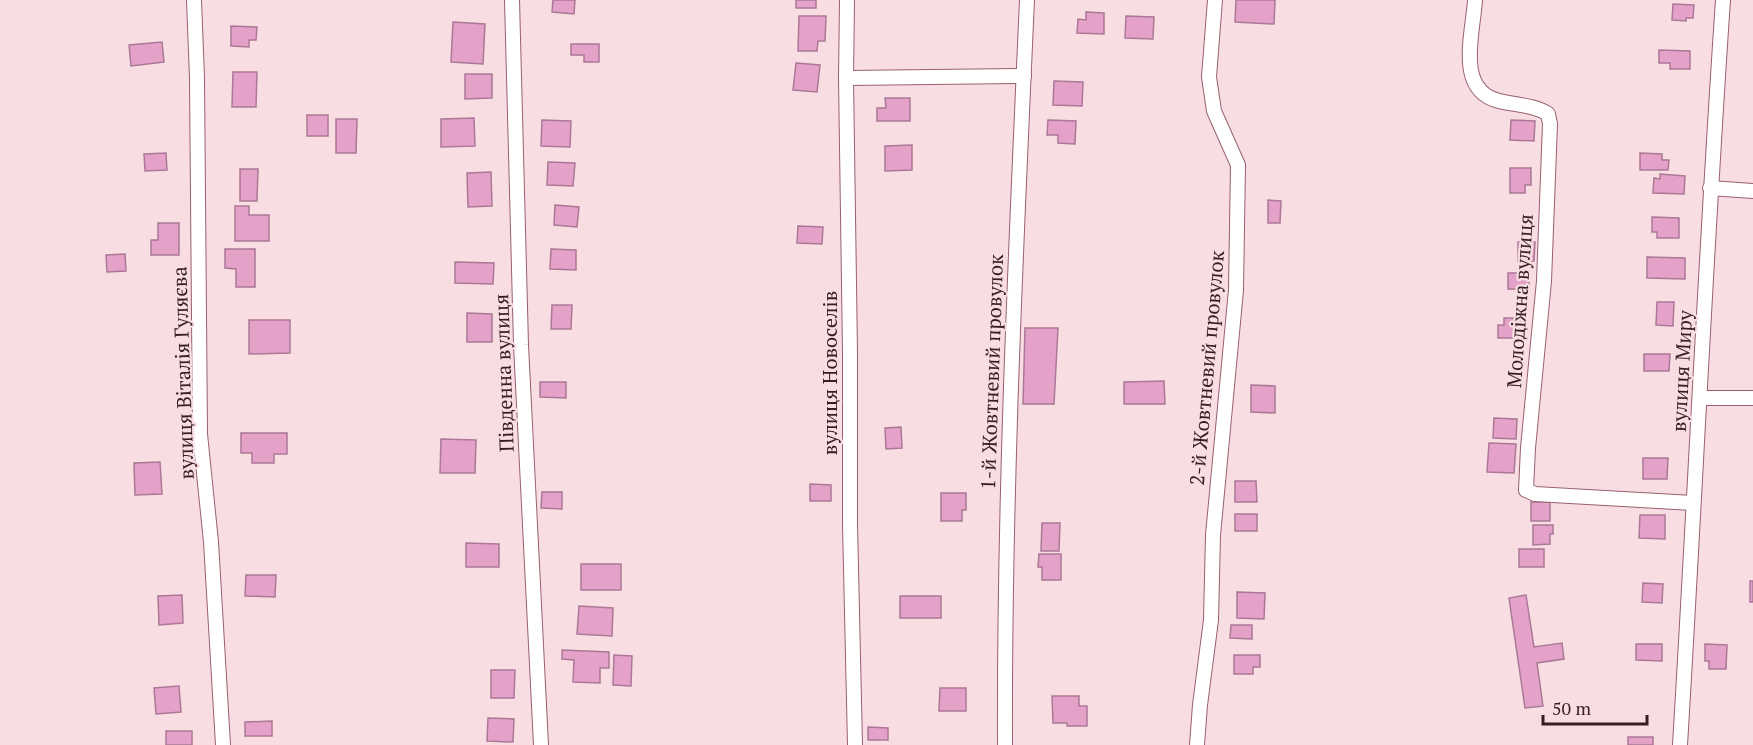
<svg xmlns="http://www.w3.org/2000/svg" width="1753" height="745" viewBox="0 0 1753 745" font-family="'PT Serif',serif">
  <rect width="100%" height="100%" fill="#f8dee3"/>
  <g fill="#e4a2c8" stroke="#ab7896" stroke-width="1.5">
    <polygon points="553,0 575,0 574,14 552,12"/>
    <rect x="796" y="0" width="20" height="8"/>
    <polygon points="1236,0 1275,0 1274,24 1235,22"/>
    <polygon points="1673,4 1694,5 1693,18 1686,18 1686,21 1672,20"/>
    <polygon points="1086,12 1104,13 1104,34 1077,33 1078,19 1086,20"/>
    <polygon points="799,16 826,16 825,41 818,41 817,51 798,51"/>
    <polygon points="1126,16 1154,17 1153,39 1125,38"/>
    <polygon points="453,22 485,24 483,64 451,62"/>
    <polygon points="231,26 257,27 256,40 249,40 249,47 231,46"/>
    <polygon points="162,42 164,62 131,66 129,45"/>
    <polygon points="571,44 599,44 599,62 584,62 584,55 571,55"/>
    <polygon points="1659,50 1690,51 1690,69 1670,69 1670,63 1659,63"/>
    <polygon points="796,63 820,65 817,92 793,90"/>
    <polygon points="233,72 257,72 256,107 232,107"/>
    <polygon points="465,74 492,74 492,98 465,99"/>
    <polygon points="1054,81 1083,82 1082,106 1053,105"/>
    <polygon points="885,98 910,98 910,121 877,121 877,108 886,108"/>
    <rect x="307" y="115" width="21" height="21"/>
    <polygon points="474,118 475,146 441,147 441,119"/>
    <polygon points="336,119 357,119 356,153 336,153"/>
    <polygon points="542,120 571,121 570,147 541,146"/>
    <polygon points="1048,120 1076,121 1075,144 1058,143 1058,135 1047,135"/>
    <polygon points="1511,120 1535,121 1534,141 1510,140"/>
    <polygon points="912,145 912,170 885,171 885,146"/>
    <polygon points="166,153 167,170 145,171 144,154"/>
    <polygon points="1640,153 1662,154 1662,160 1669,160 1668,170 1640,170"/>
    <polygon points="548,162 575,163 573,186 547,185"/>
    <polygon points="1510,168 1531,168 1531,185 1525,185 1525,193 1510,193"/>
    <polygon points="240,169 258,169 257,201 240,201"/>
    <polygon points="491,172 492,206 468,207 467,173"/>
    <polygon points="1660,174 1685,176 1684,194 1653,193 1654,178 1660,179"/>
    <polygon points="1268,200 1281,201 1280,223 1268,223"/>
    <polygon points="555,205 579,207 577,227 554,225"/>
    <polygon points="235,206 249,206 249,215 269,215 269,241 235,241"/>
    <polygon points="1652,217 1679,218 1679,238 1657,238 1657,232 1652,232"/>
    <polygon points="158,223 179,223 179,255 151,255 151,240 158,240"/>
    <polygon points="798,226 823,227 822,244 797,243"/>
    <polygon points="1518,242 1535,242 1534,261 1518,261"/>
    <polygon points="225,249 255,249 255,287 236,287 236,269 225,268"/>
    <polygon points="551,249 576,250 576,270 550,269"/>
    <polygon points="125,254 126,271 107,272 106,255"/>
    <polygon points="1647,257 1685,258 1685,279 1647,278"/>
    <polygon points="455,262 494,263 493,284 455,283"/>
    <rect x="1508" y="273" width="21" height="16"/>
    <polygon points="1657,302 1674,302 1673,326 1656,325"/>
    <polygon points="552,305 572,305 571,329 551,329"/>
    <polygon points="467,313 492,314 492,342 467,342"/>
    <polygon points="1504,318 1526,318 1525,338 1498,338 1498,325 1504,325"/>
    <polygon points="249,320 290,320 290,353 249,354"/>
    <polygon points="1025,328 1058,328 1054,404 1023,404"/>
    <polygon points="1644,354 1670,354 1669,371 1644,371"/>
    <polygon points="1164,381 1165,404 1124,404 1124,382"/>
    <polygon points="540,382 566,382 566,398 540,397"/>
    <polygon points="1251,385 1275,386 1275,413 1251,412"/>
    <polygon points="1494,418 1517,419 1516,439 1493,438"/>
    <polygon points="901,427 902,448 886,449 885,428"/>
    <polygon points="241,433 287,433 287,454 274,454 274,463 252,463 252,453 241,453"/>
    <polygon points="441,439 476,440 475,473 440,473"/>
    <polygon points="1489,443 1516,444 1514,473 1487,472"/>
    <polygon points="1643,458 1668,458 1667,479 1643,479"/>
    <polygon points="160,462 162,494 135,495 134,463"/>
    <polygon points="1235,481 1256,481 1257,502 1235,502"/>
    <polygon points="810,484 831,485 831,501 810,501"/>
    <polygon points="542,492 562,492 562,509 541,508"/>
    <polygon points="941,493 966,493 966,510 962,510 962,521 941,521"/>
    <rect x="1531" y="502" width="19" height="19"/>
    <rect x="1235" y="514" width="22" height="17"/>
    <polygon points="1640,515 1665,515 1665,539 1639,538"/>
    <polygon points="1042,523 1060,523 1059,551 1041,551"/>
    <polygon points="1533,525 1553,525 1553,534 1550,534 1550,544 1533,545"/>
    <polygon points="466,543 499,544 499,567 466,567"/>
    <rect x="1519" y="549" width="25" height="18"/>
    <polygon points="1039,554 1061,554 1061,580 1042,580 1042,567 1038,567"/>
    <rect x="581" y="564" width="40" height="26"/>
    <polygon points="246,575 276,575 275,597 245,596"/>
    <rect x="1750" y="581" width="3" height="21"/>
    <polygon points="1643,583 1663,584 1662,603 1642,602"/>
    <polygon points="1237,592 1265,593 1264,619 1237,618"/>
    <polygon points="182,595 183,623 159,625 158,596"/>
    <polygon points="1526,595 1534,647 1562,643 1564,659 1537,663 1543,706 1525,708 1509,598"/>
    <rect x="900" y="596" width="41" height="22"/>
    <polygon points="579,606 613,608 612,636 577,634"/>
    <polygon points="1231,625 1252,625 1252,639 1230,638"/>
    <polygon points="1636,644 1662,644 1662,661 1636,660"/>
    <polygon points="1705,644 1727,645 1726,669 1709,669 1709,661 1705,661"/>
    <polygon points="562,650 609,652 609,668 600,668 600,683 573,682 574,660 562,659"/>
    <polygon points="614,655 632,656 631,686 613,685"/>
    <polygon points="1234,655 1260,655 1260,667 1253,667 1253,674 1234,674"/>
    <polygon points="491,670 515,670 514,698 491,698"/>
    <polygon points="179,686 181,712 156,714 154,688"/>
    <polygon points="940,688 966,688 966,711 939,711"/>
    <polygon points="1052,696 1079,696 1079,706 1087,706 1087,726 1067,726 1067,723 1053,723"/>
    <polygon points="488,718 514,719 513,742 487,741"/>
    <polygon points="272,721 272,736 245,736 245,722"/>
    <polygon points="868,727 888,728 888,740 868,740"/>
    <rect x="166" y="731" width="26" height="14"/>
    <rect x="1628" y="737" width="25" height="8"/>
  </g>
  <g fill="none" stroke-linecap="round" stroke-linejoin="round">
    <g stroke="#98606e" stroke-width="16">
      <g id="minor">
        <polyline points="194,0 197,78 200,434 211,542 223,745"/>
        <polyline points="512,0 521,345 541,745"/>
        <polyline points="847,0 846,78 850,352 850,524 855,745"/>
        <path d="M 1475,0 C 1473,34 1455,90 1499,101 C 1516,105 1534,105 1548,114 L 1550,124 L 1544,281 L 1528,448 L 1526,490 L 1535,494 L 1693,503"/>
        <polyline points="846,78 1024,76"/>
        <polyline points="1710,188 1753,191"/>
        <polyline points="1701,398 1753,398"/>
        <path d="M 1005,745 C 1004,496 1016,248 1027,0"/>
        <polyline points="1197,745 1200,705 1211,620 1213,535 1236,290 1238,165 1214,111 1209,77 1215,0"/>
        <path d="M 1680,745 C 1695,497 1706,248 1723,0"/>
      </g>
    </g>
    <use href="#minor" stroke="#fff" stroke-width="14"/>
  </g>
  <g text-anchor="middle" stroke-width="4.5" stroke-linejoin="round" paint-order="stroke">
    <g font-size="20" fill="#351e24" stroke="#f8dee3">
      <text transform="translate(1520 301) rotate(-86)" y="7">Молодіжна вулиця</text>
      <text transform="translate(1207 368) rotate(-85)" y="7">2-й Жовтневий провулок</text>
      <text transform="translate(1682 371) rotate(-87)" y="7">вулиця Миру</text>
      <text transform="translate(992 372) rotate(-88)" y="7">1-й Жовтневий провулок</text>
      <text transform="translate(183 373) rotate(-92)" y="7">вулиця Віталія Гуляєва</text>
      <text transform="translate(504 373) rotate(-92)" y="7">Південна вулиця</text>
      <text transform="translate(830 373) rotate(-90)" y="7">вулиця Новоселів</text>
    </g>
  </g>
  <path d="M1543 715v9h104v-9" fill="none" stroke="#351e24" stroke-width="3"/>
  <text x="1552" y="715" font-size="18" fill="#351e24" stroke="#f8dee3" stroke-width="4.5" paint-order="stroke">50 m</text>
</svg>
